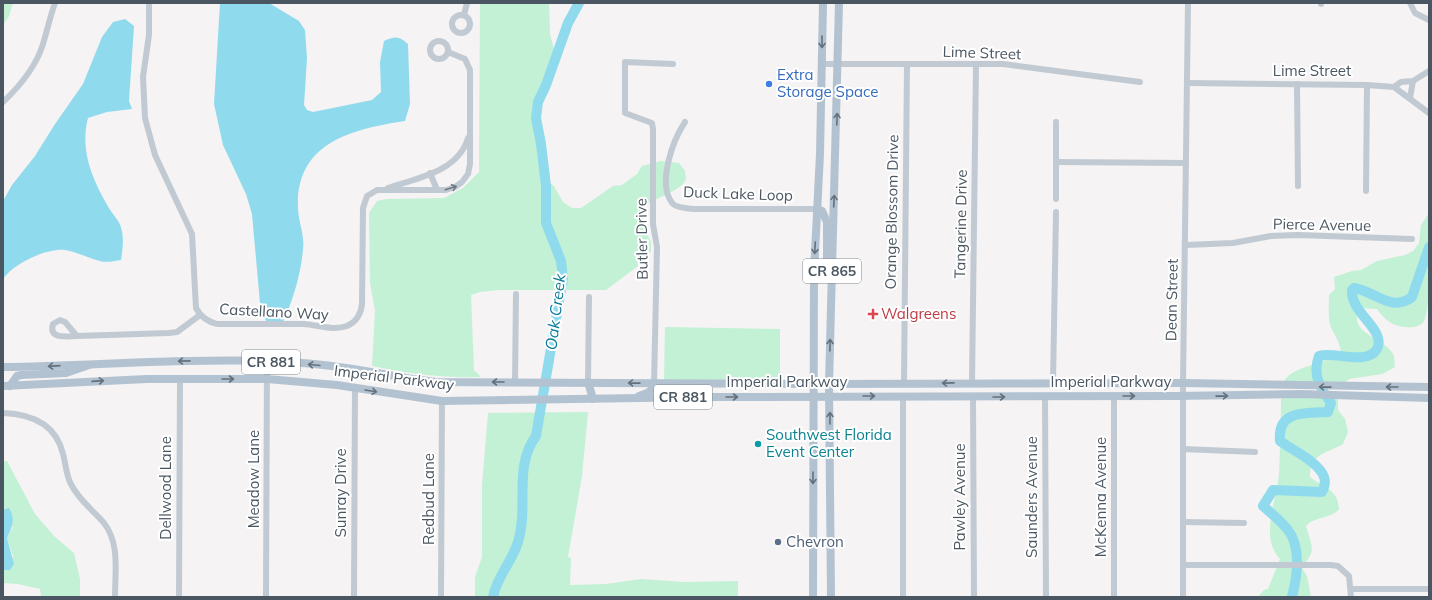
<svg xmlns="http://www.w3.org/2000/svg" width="1432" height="600" viewBox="0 0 1432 600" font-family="Mulish,sans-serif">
  <rect width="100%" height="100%" fill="#f5f3f3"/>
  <g fill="#c3f1d5">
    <polygon points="3,3 13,3 9,16 3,25"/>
    <path d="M 480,3 L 549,3 L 550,34 L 555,53 L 555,62 L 540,106 L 539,130 L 543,171 L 546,180 L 554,186 L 563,202 L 572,208 L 581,208 L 613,186 L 622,185 L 637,174 L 642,166 L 661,161 L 679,163 L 685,171 L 686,180 C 677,193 659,196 646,205 L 642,224 L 651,242 L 651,251 L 638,266 L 606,290 L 499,290 L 480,292 L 471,295 L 474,370 L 481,377 C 443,378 409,374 372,366 L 375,311 L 370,283 L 369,213 L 377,201 L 387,199 L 444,198 L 463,188 L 479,172 Z"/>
    <path d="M 1429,213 C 1429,235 1432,304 1424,321 C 1421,327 1411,328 1405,327 C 1392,326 1385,320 1377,309 L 1359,308 C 1348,335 1383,336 1393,354 C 1395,358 1394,363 1395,367 L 1382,374 L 1349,379 L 1343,384 L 1283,383 C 1292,364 1326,366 1341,352 C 1339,339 1334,335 1330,325 C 1328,315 1329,305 1329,295 L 1335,289 L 1334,277 L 1352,271 L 1361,270 L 1377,261 L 1405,255 L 1413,251 L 1419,243 L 1421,225 Z"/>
    <polygon points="665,327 780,329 780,380 664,380"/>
    <path d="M 1281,398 L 1338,398 L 1338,410 L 1345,419 L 1348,432 L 1343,444 C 1326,454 1310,453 1310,477 C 1324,488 1338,489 1339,509 C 1331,519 1315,516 1306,526 C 1308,535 1314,546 1311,554 C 1309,559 1304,563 1302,568 L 1307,576 L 1311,597 L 1258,597 L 1264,590 L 1268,589 L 1280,559 C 1259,537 1277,500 1279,474 C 1280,449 1281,423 1281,398 Z"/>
    <polygon points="588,412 582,476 568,557 571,558 570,585 606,584 641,579 684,582 738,581 738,597 475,597 475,577 482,557 482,486 488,413"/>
    <polygon points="3,461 7,461 35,514 54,536 74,553 80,579 80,597 41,597 40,589 18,584 3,583 3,570 10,570 13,556 7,538 13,527 3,510"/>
  </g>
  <g fill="#90daee">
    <path d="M 220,3 L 269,3 L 299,21 L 305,30 L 307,58 L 304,105 L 307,110 L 313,112 L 372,100 L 381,92 L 380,62 L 384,41 C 395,36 399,36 408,44 L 410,104 L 405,121 C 353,129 296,142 298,207 C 298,221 305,235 303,249 C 301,274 293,300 283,322 L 268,323 L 261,314 L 252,214 L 246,194 L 223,145 L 214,104 Z"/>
    <path d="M 125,19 L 134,26 L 129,101 L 132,109 L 107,112 L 88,118 C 80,149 91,176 106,203 C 109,209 114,215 118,221 C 125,232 123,247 121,260 C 114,261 106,263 100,261 C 88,258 77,252 65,250 C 46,248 13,264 3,279 L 3,201 L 12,185 L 35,156 L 55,124 L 83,84 L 102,37 L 113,22 Z"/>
    <path d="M 9,508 C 16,519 12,528 7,538 L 14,564 L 10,570 L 3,570 L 3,510 Z"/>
  </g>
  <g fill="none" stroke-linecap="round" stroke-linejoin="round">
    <g stroke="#90daee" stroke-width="10">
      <path d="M 493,597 C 497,576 512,562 518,542 C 529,506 513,467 536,436 L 563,278 L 561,261 L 546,223 L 546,186 L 541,144 L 536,118 L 538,102 L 546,85 L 568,23 L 579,3"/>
      <path d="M 1292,597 C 1297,577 1302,548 1288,530 C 1281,521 1271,513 1263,506 L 1273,490 L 1322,492 C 1324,488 1326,482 1324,477 C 1319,462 1292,450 1280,441 C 1277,410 1305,413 1328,412 L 1331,403 C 1320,388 1312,375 1319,356 C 1334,351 1367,366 1377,349 C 1387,330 1350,313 1352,290 L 1354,288 C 1375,291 1391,313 1412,297 L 1429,247"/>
    </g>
    <g stroke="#c1cad2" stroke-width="6">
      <path d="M 149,3 L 149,35 L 143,77 L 145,118 L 155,155 L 192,234 L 196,308 C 201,317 207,321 217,324 C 246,324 275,324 304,324 C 317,325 334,331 347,326 C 356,322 361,314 362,304 L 363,208 L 367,196 L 377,190 L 446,190 L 455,187 L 462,182 L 468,174 L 470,164 L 470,70 L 465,59 L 448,52"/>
      <polyline points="1410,3 1415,13 1429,20"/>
      <polyline points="1321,4 1321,3"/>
      <circle cx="461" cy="24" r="9"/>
      <polyline points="464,15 467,3"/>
      <circle cx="439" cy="50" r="9"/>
      <polyline points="822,64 1003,64 1140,82"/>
      <polyline points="1187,83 1367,85 1394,87 1429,113"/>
      <polyline points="1297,84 1298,186"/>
      <polyline points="1394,87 1401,82 1413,81 1429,71"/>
      <polyline points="1410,98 1413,81"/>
      <path d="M 3,102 C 20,86 36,67 43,44 C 47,31 50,17 55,3"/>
      <path d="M 685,122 C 673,140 656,185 673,204 C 677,208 687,208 693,209 L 817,209"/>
      <polyline points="1056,162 1186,163"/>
      <polyline points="430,173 437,190"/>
      <path d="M 388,188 C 417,178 458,172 468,138"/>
      <polyline points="1366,191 1367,85"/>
      <polyline points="1056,199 1056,122"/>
      <polyline points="1186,245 1233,243 1271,236 1298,235 1412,239"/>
      <path d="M 60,320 L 65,322 L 77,336 C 68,336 48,340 53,324 Z"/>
      <polyline points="77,336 169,333 177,332 200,315"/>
      <polyline points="515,382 516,294"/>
      <polyline points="588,382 589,297"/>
      <polyline points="972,383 976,65"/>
      <polyline points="1053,383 1056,212"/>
      <polyline points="654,384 657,247 653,224 653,129 652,123 625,113 625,62 673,64"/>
      <polyline points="904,384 907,64"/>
      <polyline points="973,397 974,597"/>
      <polyline points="1045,397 1046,597"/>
      <polyline points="1114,397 1114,597"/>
      <path d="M 3,413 C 31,414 56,424 63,454 C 66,464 66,477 72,486 C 80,501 93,510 104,523 C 120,543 115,573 115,597"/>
      <polyline points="1183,449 1255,452"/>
      <polyline points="1183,522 1244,523"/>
      <polyline points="1183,565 1331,565 1338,566 1349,576 1351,597"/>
      <polyline points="1351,589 1429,589"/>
      <polyline points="179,597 180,379"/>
      <polyline points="266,597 267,361"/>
      <polyline points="354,597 355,388"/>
      <polyline points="441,597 442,401"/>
      <polyline points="903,597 903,396"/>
      <polyline points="1183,597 1183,383 1188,3"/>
    </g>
    <g stroke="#b3c2d1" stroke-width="8">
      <polyline points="817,209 822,211 827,222 827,269 829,275"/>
      <path d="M 3,367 C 91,366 179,358 267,361 C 294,362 320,364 346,368 C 376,372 406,379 436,382 L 813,384 L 1183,383 L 1429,387"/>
      <polyline points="588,382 593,399"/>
      <polyline points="3,386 147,379 267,379 337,385 442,401 706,397 1176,396 1301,394 1429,398"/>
      <polyline points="10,386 17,376 21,375 66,373 89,365"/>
      <path d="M 639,396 C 647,393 652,392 654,384"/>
      <polyline points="813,597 814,272 820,154 823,3"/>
      <polyline points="831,597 829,384 839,3"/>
    </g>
  </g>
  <defs><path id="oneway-shaft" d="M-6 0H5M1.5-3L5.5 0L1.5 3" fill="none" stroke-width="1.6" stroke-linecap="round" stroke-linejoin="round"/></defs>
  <g stroke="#64717d">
    <use href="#oneway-shaft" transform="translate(822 42) rotate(90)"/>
    <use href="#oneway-shaft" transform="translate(837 119) rotate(-88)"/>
    <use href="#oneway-shaft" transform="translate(834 201) rotate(-87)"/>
    <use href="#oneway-shaft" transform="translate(815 248) rotate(93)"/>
    <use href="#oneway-shaft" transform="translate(830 345) rotate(-89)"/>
    <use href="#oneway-shaft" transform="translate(184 361) rotate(179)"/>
    <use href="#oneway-shaft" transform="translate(314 365) rotate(-175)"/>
    <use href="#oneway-shaft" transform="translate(54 366) rotate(176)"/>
    <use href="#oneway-shaft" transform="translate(228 379)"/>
    <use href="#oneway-shaft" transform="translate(98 381) rotate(-4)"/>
    <use href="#oneway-shaft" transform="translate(498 382) rotate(180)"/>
    <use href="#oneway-shaft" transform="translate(634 383) rotate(-179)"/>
    <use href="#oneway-shaft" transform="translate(948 383) rotate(179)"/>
    <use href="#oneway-shaft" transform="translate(1325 387) rotate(-179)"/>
    <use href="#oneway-shaft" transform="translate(1392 387) rotate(-180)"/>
    <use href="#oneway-shaft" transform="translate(371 391) rotate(9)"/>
    <use href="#oneway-shaft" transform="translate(869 396)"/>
    <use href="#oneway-shaft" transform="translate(1129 396)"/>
    <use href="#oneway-shaft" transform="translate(1222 396) rotate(-1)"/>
    <use href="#oneway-shaft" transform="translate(732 397)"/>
    <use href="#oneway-shaft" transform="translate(999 397)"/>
    <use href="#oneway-shaft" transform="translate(830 418) rotate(-90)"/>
    <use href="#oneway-shaft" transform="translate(813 478) rotate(90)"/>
  </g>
  <use stroke="#6e7983" href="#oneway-shaft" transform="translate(451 188) rotate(-17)"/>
  <circle fill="#3f7fe0" stroke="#fff" stroke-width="1.5" cx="769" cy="84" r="4"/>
  <path fill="#e0444e" stroke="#fff" stroke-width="1.5" d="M871 308h4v4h4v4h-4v4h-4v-4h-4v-4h4z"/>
  <circle fill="#0f9aa8" stroke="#fff" stroke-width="1.5" cx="758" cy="444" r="4"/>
  <circle fill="#5c6f8a" stroke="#fff" stroke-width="1.5" cx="778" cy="542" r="4"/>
  <g text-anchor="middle" stroke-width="4" stroke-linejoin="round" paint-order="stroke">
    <g fill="#fff" stroke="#808990" stroke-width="1">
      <rect x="803" y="259" width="58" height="24" rx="3"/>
      <rect x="242" y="350" width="58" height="24" rx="3"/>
      <rect x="654" y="385" width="58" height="24" rx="3"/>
    </g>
    <g font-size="14" font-weight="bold" fill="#4a5661">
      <text x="832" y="276">CR 865</text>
      <text x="271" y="367">CR 881</text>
      <text x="683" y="402">CR 881</text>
    </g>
    <g font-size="15" fill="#4a5661" stroke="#fff">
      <text transform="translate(982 53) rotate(2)" y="5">Lime Street</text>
      <text x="1312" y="76">Lime Street</text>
      <text transform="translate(738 194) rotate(2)" y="5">Duck Lake Loop</text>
      <text transform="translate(892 212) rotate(-89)" y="5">Orange Blossom Drive</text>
      <text transform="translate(961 224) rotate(-89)" y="5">Tangerine Drive</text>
      <text transform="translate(1322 225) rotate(1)" y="5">Pierce Avenue</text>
      <text transform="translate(642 239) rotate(-91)" y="5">Butler Drive</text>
      <text transform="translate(1172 300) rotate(-89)" y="5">Dean Street</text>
      <text transform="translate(274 312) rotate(3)" y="5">Castellano Way</text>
      <text transform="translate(394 378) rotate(7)" y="5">Imperial Parkway</text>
      <text x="787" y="387">Imperial Parkway</text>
      <text x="1111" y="387">Imperial Parkway</text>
      <text transform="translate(254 479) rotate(-90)" y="5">Meadow Lane</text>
      <text transform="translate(166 488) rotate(-90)" y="5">Dellwood Lane</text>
      <text transform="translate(341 493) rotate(-90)" y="5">Sunray Drive</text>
      <text transform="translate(960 497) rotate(-90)" y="5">Pawley Avenue</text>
      <text transform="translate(1032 497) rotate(-90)" y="5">Saunders Avenue</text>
      <text transform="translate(1101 497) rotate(-90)" y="5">McKenna Avenue</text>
      <text transform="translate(429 499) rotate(-90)" y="5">Redbud Lane</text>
    </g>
    <g font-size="15" fill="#366cbe" stroke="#fff" text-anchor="start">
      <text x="777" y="80">Extra<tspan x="777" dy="17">Storage Space</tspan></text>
    </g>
    <g font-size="15" fill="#be3a42" stroke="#fff" text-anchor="start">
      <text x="881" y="319">Walgreens</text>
    </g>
    <g font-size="15" fill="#0d838f" stroke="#fff" text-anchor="start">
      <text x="766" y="440">Southwest Florida<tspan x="766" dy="17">Event Center</tspan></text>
    </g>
    <g font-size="15" fill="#4e5e75" stroke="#fff" text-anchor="start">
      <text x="786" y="547">Chevron</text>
    </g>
    <g font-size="16" font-style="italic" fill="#0c7c9b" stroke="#fff">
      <text transform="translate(555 312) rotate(-83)" y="6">Oak Creek</text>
    </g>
  </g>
  <rect width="1432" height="600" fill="none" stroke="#4a5661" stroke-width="8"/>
</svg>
